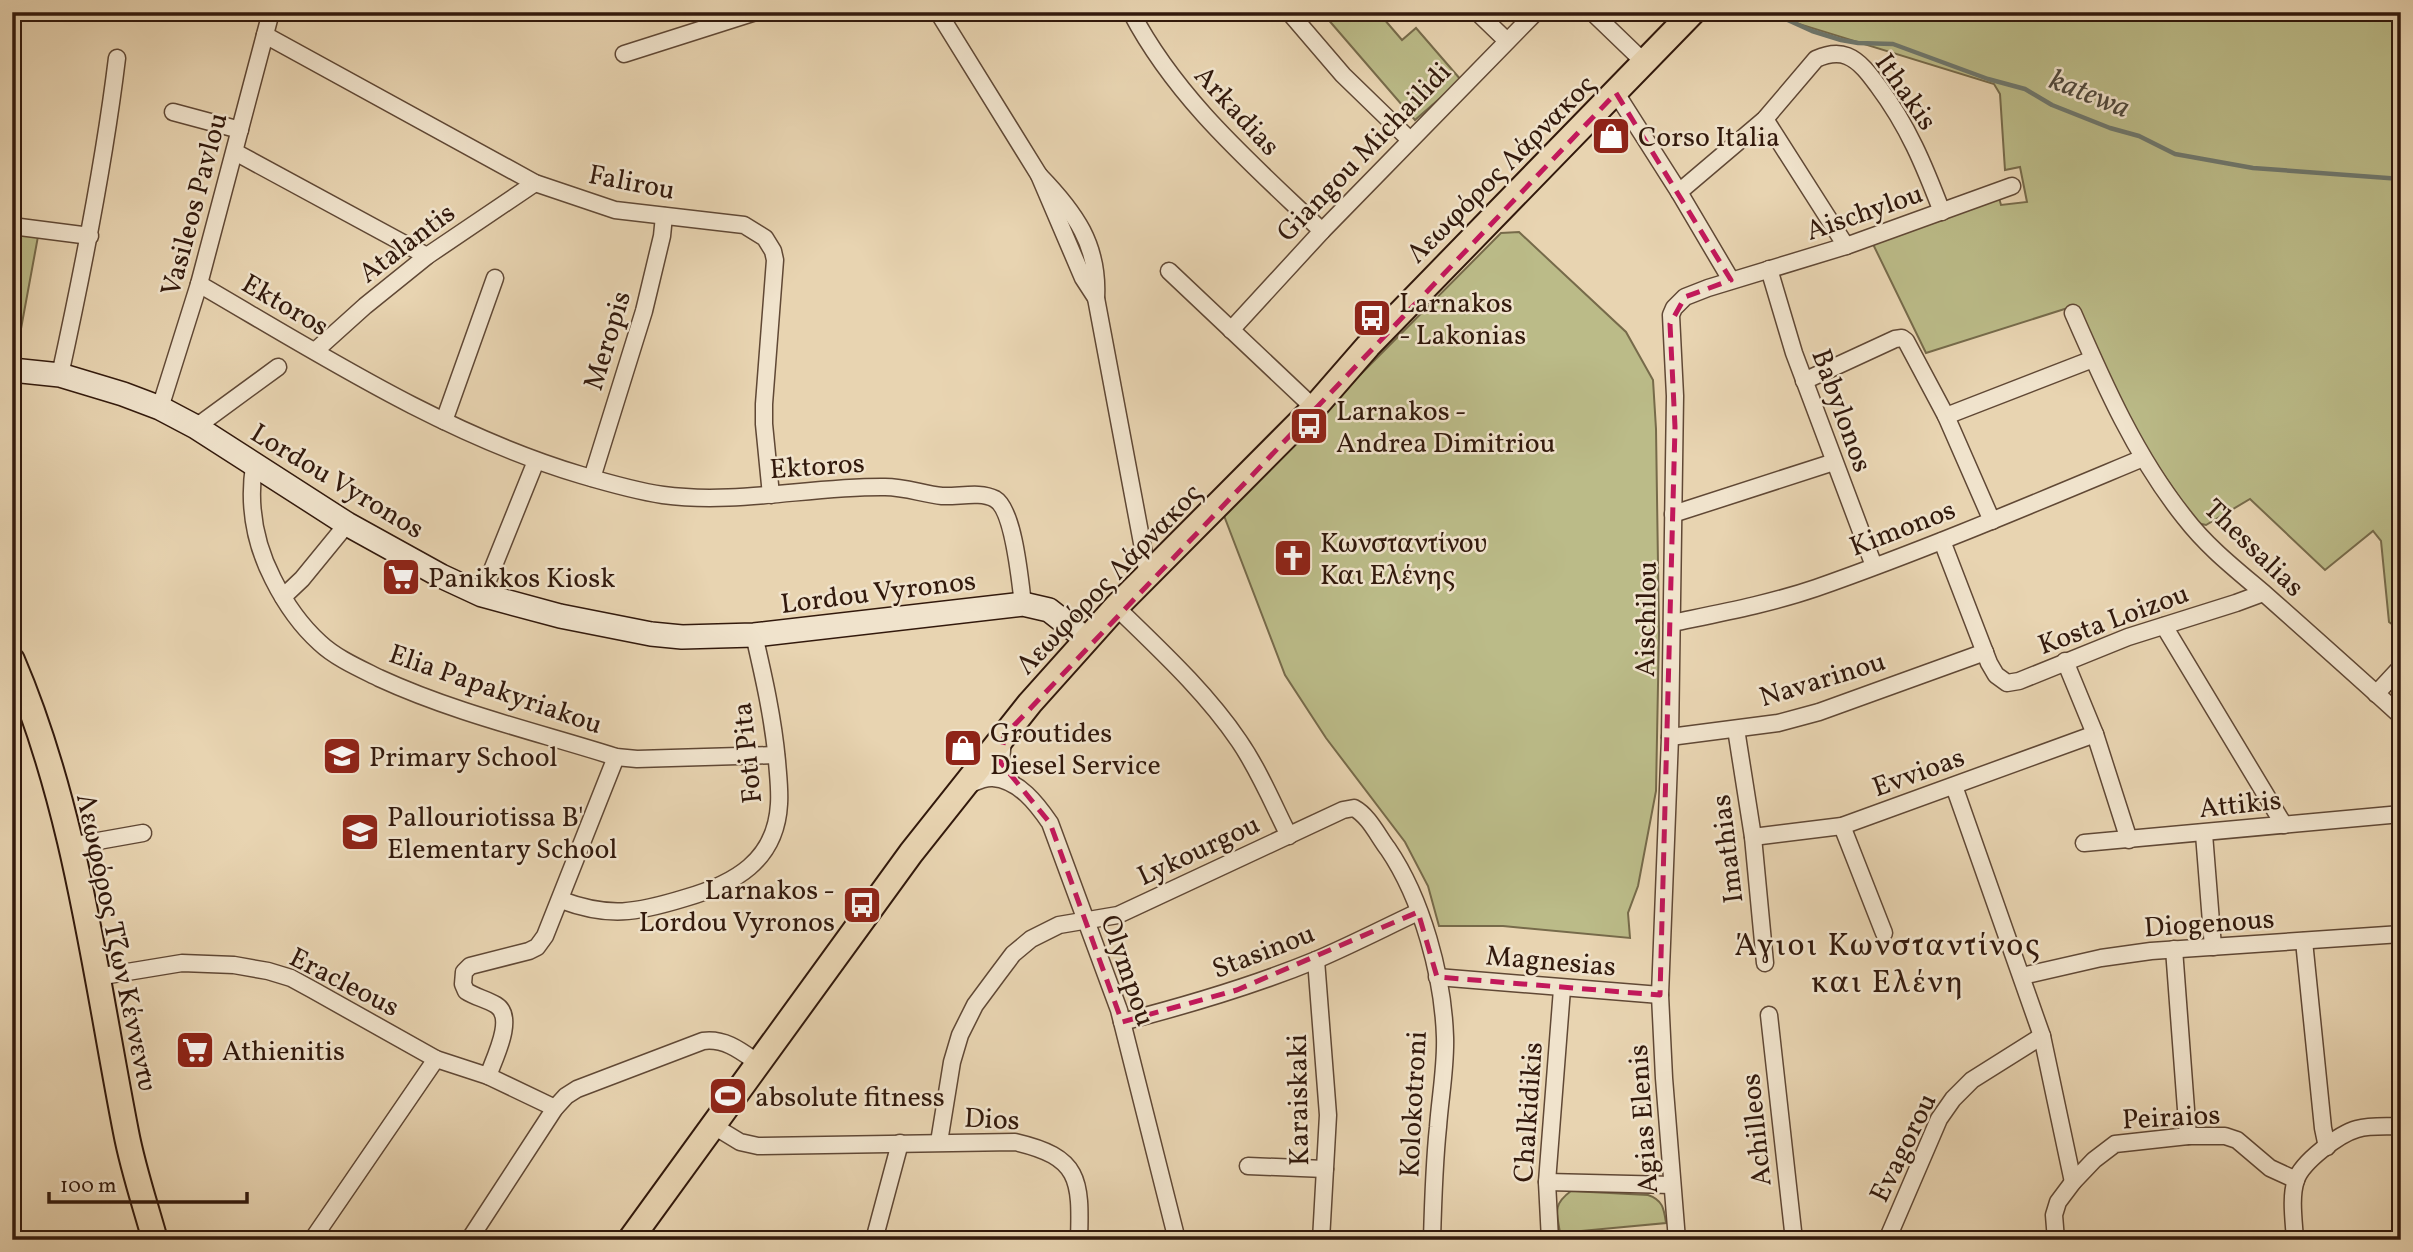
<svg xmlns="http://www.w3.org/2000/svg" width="2413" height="1252" viewBox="0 0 2413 1252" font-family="Vollkorn,serif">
  <rect width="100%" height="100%" fill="#e8d4b1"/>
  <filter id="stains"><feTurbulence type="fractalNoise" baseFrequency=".00286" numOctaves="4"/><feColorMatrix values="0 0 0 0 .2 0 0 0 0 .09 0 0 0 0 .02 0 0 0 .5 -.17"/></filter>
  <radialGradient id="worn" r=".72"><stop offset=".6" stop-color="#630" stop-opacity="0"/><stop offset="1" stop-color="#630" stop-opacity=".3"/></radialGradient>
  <g fill="#bb8" stroke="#766a4a" stroke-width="2">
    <polygon points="1331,12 1378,12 1402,40 1416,28 1461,80 1415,120 1326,17"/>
    <polygon points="1760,12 2401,12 2401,631 2389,622 2381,541 2373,531 2325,570 2250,499 2206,525 2197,523 2133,430 2074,306 1926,353 1870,238 1998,194 2001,205 2027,202 2020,167 2005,170 2000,94 1994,84"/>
    <polygon points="12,228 39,231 18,345 12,344"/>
    <polygon points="1519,232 1626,332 1653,380 1656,429 1659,632 1656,791 1638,886 1628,913 1630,938 1503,926 1439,926 1428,886 1405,842 1326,738 1285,675 1223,513 1501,233"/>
    <path d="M 1571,1191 L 1648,1195 C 1663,1200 1664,1209 1666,1223 L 1560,1233 C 1557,1213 1552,1205 1571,1191 Z"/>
  </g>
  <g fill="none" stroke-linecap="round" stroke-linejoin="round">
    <polyline stroke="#6f786e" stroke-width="4.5" points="1770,12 1812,31 1841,40 1858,43 1893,44 1988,79 2025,89 2052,105 2110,128 2139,136 2175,154 2253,168 2401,179"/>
    <g stroke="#604835" stroke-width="19">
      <g id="street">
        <polyline points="938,12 1039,175 1083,278 1096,298"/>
        <path d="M 1131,12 C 1177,100 1251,163 1322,231"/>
        <polyline points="1289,12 1343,75 1410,140"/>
        <polyline points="1477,12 1507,41"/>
        <polyline points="1592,12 1645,63"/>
        <polyline points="265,35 535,183 615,210 744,225 765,238 773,251 775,260 764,404 764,424 771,495"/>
        <polyline points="624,54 756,12"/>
        <polyline points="1616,93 1679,192 1731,280"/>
        <polyline points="173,112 240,130"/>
        <polyline points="1765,119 1846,246"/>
        <polyline points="235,152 427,256"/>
        <path d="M 1039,175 C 1075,212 1099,245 1096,298 L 1148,575"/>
        <path d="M 1679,192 L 1765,119 L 1816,59 C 1825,55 1837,52 1847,56 C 1860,61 1870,75 1878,86 C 1908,126 1924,165 1942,212"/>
        <polyline points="12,226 90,236"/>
        <polyline points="1769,269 1794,353 1874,566"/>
        <polyline points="1169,271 1314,408"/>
        <path d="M 199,284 C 323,356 444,434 581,475 C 608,483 636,491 663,495 C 736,505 812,486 885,487 C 905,487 923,494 942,496 C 959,497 980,491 995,499 C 1014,510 1020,581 1023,604"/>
        <path d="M 2073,313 C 2104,384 2136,457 2185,518 C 2208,548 2238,571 2266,595 C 2311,635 2356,675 2401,716"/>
        <polyline points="1231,330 1322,231 1536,12"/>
        <polyline points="315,351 365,306 427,256 535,183"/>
        <path d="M 60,375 C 83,270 104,165 117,58"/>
        <polyline points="1804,381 1895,339 1902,338 1906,341 1946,416 1992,521"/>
        <polyline points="160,408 199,284 271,12"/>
        <polyline points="1946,416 2093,359"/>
        <polyline points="444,421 495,278"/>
        <polyline points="196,427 278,367"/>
        <path d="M 254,466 C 248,506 254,542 273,579 C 285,603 300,625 320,643 C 336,658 359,668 379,678 C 455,713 537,732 616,757 L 637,759 L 776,755"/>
        <polyline points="592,478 644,311 662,236 664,216"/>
        <polyline points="1673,514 1834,462"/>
        <polyline points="1942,541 1989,663 1996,675 2007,683 2019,681 2128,637 2236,603 2263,593"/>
        <polyline points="482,595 536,461"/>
        <polyline points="283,597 302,579 347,524"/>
        <path d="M 1116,607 C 1159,649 1205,691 1239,741 C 1259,770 1273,804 1289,836"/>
        <path d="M 1672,623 C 1720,613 1769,604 1816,588 C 1927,549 2035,503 2143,458"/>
        <polyline points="2164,626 2284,825"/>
        <polyline points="2065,661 2095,734 2129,840"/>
        <polyline points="2376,694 2401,667"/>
        <polyline points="1736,729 1753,837 1765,963"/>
        <polyline points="1670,737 1778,723 1819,712 1985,652"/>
        <polyline points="1003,738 1001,763 1010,779"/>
        <path d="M 965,786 C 974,783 983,777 993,778 C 1019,780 1037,804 1050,823 L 1119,1010 L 1177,1240"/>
        <polyline points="1954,786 2042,1036 2073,1182"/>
        <polyline points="1842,826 1884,933"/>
        <polyline points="2204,834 2213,947"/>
        <polyline points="1753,837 1842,826 2095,734"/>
        <polyline points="2084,843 2401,814"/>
        <polyline points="70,846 143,833"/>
        <path d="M 561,900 C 609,918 636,913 685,898 C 734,884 776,861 779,804 C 780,790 778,775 777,761 C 773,718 764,678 754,635"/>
        <polyline points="2304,941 2323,1128 2327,1147"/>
        <polyline points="2174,949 2188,1136"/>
        <polyline points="1316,960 1328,1115 1321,1240"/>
        <polyline points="2022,976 2101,958 2151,951 2401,934"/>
        <polyline points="97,977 182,963 234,965 268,971 291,978 313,990 436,1059 488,1076 555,1108"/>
        <polyline points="1437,977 1660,995"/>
        <polyline points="1769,1015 1794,1240"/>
        <path d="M 1122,1022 C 1188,1005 1253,986 1316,960 C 1351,945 1384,928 1418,912"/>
        <path d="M 488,1076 C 494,1059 516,1017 496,1005 C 486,999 475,997 466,991 L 463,984 L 464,972 L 470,966 L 529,951 L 537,947 L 545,936 L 616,757"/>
        <path d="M 712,1125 L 740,1142 L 758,1146 L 1015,1142 C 1080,1157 1081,1179 1079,1240"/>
        <path d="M 939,1142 L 952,1062 L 960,1035 L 975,1005 L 998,974 L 1013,954 L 1031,939 L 1059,925 L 1118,915 L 1343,810 L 1354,808 C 1369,816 1378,836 1388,849 C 1422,899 1443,976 1445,1037 C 1446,1067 1440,1098 1438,1127 C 1434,1165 1433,1202 1432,1240"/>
        <polyline points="1248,1166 1325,1169"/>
        <polyline points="1547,1182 1672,1185"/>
        <polyline points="312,1240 436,1059"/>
        <path d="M 469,1240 L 555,1108 L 566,1096 L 577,1089 L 703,1041 C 725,1038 741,1051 758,1063"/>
        <polyline points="874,1240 900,1143"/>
        <polyline points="1550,1240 1547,1182 1562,989"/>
        <polyline points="1677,1240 1664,1078 1660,995 1670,737 1675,396 1671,315 1674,308 1685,297 1708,288 1846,246 2012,186"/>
        <polyline points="1887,1240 1939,1119 1953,1099 1972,1080 2042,1036"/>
        <polyline points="2056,1240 2054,1215 2058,1202 2073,1182 2094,1160 2115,1144 2188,1136 2225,1136 2237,1140 2270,1168 2296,1180"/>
        <path d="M 2295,1240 C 2294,1222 2290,1197 2296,1180 C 2302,1162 2339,1134 2357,1129 C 2371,1125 2387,1127 2401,1126"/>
      </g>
    </g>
    <g stroke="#32190c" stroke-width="26">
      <polyline id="secondary" points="12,370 60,375 123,394 160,408 196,427 347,524 441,576 482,595 560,616 651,634 682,637 754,635 1023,604 1049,610 1086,639"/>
    </g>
    <g stroke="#32190c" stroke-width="28">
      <g id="primary">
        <path d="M 12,660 C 76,809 95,974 126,1132 C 133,1169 145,1204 155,1240"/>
        <polyline points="630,1240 911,853 1030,703 1116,607 1314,408 1368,346 1693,12"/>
      </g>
    </g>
    <use href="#street" stroke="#f0e3cc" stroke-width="16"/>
    <use href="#secondary" stroke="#f0e3cc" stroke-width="23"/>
    <use href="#primary" stroke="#e8d4b1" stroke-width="24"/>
  </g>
  <path fill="none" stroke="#c2185b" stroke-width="5" stroke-dasharray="14 9" stroke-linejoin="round" d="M 1616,93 L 1731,280 L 1685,297 L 1670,324 L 1675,427 L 1660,995 L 1437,977 L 1418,912 L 1237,990 L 1122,1022 L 1050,823 L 1001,763 L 1004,736 Z"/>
  <defs>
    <g id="shop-square" transform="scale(2.0125)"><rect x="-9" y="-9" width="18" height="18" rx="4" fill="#8f2418" stroke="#f0e3cc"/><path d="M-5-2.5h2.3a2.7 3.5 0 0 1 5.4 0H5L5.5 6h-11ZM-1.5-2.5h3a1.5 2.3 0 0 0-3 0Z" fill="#fff"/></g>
    <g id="bus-square" transform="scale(2.0125)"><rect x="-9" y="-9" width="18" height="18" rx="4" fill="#8f2418" stroke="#f0e3cc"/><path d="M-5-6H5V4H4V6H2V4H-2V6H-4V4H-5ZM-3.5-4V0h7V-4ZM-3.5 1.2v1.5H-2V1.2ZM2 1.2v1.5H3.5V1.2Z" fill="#fff"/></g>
    <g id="church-square" transform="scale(2.0125)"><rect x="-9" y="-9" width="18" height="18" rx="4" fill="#8f2418" stroke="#f0e3cc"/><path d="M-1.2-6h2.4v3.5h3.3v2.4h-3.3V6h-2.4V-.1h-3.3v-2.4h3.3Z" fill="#fff"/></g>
    <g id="supermarket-square" transform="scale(2.0125)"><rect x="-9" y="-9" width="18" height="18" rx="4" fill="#8f2418" stroke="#f0e3cc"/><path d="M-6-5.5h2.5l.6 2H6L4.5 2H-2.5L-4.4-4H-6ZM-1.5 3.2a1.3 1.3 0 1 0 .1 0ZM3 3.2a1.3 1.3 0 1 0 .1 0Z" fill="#fff"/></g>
    <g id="school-square" transform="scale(2.0125)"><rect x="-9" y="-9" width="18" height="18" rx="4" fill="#8f2418" stroke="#f0e3cc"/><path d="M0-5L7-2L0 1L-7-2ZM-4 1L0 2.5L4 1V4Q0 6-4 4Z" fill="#fff"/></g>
    <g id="stadium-square" transform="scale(2.0125)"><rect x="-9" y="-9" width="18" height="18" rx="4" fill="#8f2418" stroke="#f0e3cc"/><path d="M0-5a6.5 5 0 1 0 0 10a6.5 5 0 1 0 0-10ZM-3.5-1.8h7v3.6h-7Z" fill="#fff"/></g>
  </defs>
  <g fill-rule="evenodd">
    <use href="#shop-square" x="1611" y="136"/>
    <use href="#bus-square" x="1372" y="318"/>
    <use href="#bus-square" x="1309" y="426"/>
    <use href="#church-square" x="1293" y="558"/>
    <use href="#supermarket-square" x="401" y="577"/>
    <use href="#shop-square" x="963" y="748"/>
    <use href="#school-square" x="342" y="756"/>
    <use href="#school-square" x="360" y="832"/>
    <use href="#bus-square" x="862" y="905"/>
    <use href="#supermarket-square" x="195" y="1050"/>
    <use href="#stadium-square" x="728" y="1096"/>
  </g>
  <g text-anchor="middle" stroke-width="5" stroke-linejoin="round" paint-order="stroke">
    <g font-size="28" fill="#32190c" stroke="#f0e3cc">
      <text transform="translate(1907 91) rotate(55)" y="10">Ithakis</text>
      <text transform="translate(1238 110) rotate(47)" y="10">Arkadias</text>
      <text transform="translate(1363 151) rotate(-46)" y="10">Giangou Michailidi</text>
      <text transform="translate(1500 168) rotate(-45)" y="10">Λεωφόρος Λάρνακος</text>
      <text transform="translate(632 181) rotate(11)" y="10">Falirou</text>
      <text transform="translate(193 204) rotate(-75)" y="10">Vasileos Pavlou</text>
      <text transform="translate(1864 211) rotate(-19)" y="10">Aischylou</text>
      <text transform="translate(406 242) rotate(-37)" y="10">Atalantis</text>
      <text transform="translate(286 304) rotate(30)" y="10">Ektoros</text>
      <text transform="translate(606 340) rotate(-73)" y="10">Meropis</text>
      <text transform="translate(1843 410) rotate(70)" y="10">Babylonos</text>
      <text transform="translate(817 465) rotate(-4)" y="10">Ektoros</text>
      <text transform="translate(338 480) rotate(31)" y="10">Lordou Vyronos</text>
      <text transform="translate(1902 527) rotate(-21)" y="10">Kimonos</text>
      <text transform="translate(2255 547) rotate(44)" y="10">Thessalias</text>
      <text transform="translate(1108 578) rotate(-46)" y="10">Λεωφόρος Λάρνακος</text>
      <text transform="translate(878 591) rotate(-7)" y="10">Lordou Vyronos</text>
      <text transform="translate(2113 618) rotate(-20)" y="10">Kosta Loizou</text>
      <text transform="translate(1645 619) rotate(-89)" y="10">Aischilou</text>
      <text transform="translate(1822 678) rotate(-17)" y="10">Navarinou</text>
      <text transform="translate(496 688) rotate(19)" y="10">Elia Papakyriakou</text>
      <text transform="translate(746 753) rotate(-96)" y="10">Foti Pita</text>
      <text transform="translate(1918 771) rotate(-20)" y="10">Evvioas</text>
      <text transform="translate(2240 803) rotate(-6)" y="10">Attikis</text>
      <text transform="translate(1198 849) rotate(-25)" y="10">Lykourgou</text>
      <text transform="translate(1726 849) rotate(-97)" y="10">Imathias</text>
      <text transform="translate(2209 922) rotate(-4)" y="10">Diogenous</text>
      <text transform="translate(118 942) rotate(78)" y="10">Λεωφόρος Τζων Κέννεντυ</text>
      <text transform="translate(1263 950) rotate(-21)" y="10">Stasinou</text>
      <text transform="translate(1551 960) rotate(5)" y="10">Magnesias</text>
      <text transform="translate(1129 970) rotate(71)" y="10">Olympou</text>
      <text transform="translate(345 981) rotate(27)" y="10">Eracleous</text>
      <text transform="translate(1297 1100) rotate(-91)" y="10">Karaiskaki</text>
      <text transform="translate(1412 1104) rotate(-87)" y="10">Kolokotroni</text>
      <text transform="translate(1527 1112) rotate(-86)" y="10">Chalkidikis</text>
      <text transform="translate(2171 1116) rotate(-3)" y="10">Peiraios</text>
      <text transform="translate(992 1118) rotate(3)" y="10">Dios</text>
      <text transform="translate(1642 1119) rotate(-94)" y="10">Agias Elenis</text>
      <text transform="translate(1755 1130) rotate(-96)" y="10">Achilleos</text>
      <text transform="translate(1902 1147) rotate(-64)" y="10">Evagorou</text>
    </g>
    <g font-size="28" fill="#32190c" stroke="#f0e3cc" text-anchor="start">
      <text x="1638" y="146">Corso Italia</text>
      <text x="1399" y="312">Larnakos<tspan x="1399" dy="32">- Lakonias</tspan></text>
      <text x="1336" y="420">Larnakos -<tspan x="1336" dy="32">Andrea Dimitriou</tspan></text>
      <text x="1320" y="552">Κωνσταντίνου<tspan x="1320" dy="32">Και Ελένης</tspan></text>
      <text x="428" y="587">Panikkos Kiosk</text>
      <text x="990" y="742">Groutides<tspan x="990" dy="32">Diesel Service</tspan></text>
      <text x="369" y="766">Primary School</text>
      <text x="387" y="826">Pallouriotissa B'<tspan x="387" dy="32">Elementary School</tspan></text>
      <text x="835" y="899" text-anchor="end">Larnakos -<tspan x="835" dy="32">Lordou Vyronos</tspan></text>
      <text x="222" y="1060">Athienitis</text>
      <text x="755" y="1106">absolute fitness</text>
    </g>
    <g font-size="30" font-style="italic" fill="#50493d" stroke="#f0e3cc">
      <text transform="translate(2090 93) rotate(22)" y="10">katewa</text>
    </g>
    <g font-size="32" letter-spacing="2" fill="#32190c" stroke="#f0e3cc">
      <text x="1888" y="955">Άγιοι Κωνσταντίνος<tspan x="1888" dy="37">και Ελένη</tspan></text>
    </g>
  </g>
  <rect width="2413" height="1252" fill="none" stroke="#e8d4b1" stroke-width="42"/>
  <rect x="14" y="14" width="2385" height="1224" fill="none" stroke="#32190c" stroke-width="3.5"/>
  <rect x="21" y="21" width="2371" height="1210" fill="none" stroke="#32190c" stroke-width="2"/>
  <path d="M49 1192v10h198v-10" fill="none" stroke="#32190c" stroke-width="3.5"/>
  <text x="60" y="1192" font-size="21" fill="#32190c" stroke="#f0e3cc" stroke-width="5" paint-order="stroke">100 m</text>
  <rect width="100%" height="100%" filter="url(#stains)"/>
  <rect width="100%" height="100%" fill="url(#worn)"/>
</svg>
